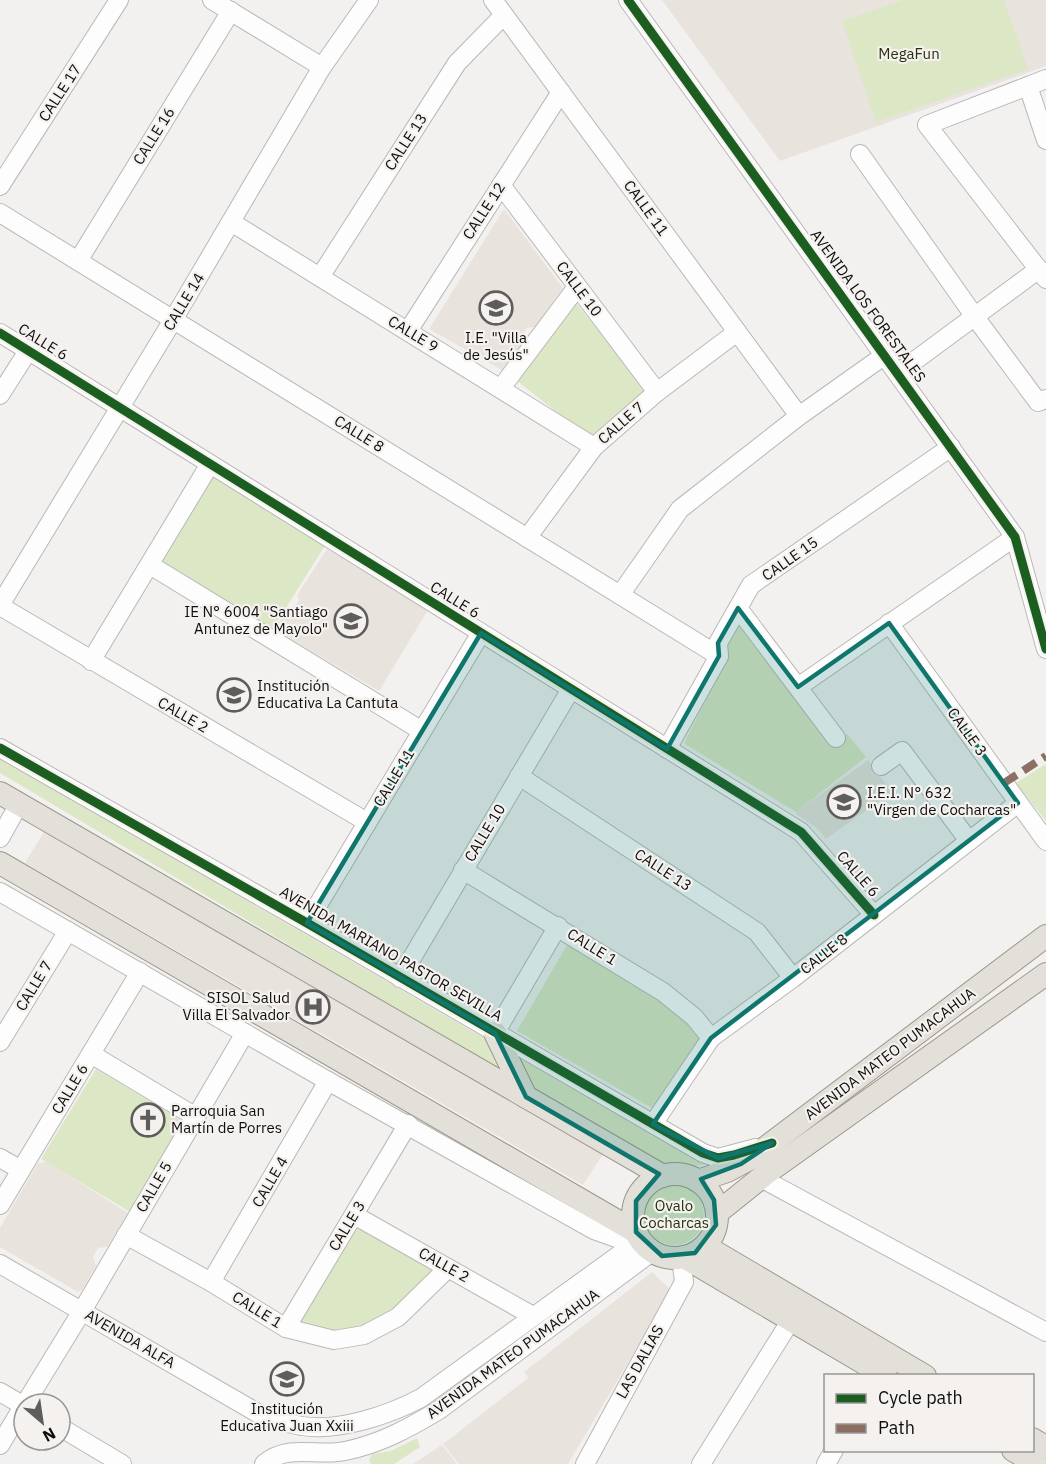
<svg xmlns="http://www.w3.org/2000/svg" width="1046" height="1464" viewBox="0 0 1046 1464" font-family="'IBM Plex Sans',sans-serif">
  <rect width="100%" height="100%" fill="#f3f1ef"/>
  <g fill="#e9e3dd">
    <polygon points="662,0 1046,0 1046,66 780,161"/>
    <polygon points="504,209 563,288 535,327 527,328 519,339 521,346 502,370 429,329"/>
    <polygon points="327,549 428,610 379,691 274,629 285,613 294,608 299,600 297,595"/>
    <polygon points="868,760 892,792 826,839 818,829 796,814 796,812"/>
    <polygon points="44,832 605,1151 583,1185 25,863"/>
    <polygon points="47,1162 128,1213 107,1247 98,1248 93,1257 96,1266 82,1290 78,1292 0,1247 0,1228 38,1163"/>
    <polygon points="652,1272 671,1290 568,1464 459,1464 443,1444 528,1378 524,1372"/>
    <polygon points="442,1445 457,1464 413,1464"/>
  </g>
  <g fill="#dce7c5">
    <polygon points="904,0 1004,0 1028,69 876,122 842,21"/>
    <polygon points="575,302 645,388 645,395 592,440 516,380"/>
    <polygon points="213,476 326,544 272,630 159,561"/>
    <polygon points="738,622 834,745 847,734 866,757 796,812 685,744 685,741 726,661 722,642"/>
    <polygon points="0,757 484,1038 488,1041 501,1071 0,773"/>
    <polygon points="1046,764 1046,821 1016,783"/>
    <polygon points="567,945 662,999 703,1038 654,1109 517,1031"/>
    <polygon points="510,1049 704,1165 675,1167 659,1162 533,1088"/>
    <polygon points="96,1069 186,1123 132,1213 41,1159"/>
    <circle cx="674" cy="1215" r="30"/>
    <polygon points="358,1221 438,1269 379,1322 337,1334 296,1324"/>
    <polygon points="417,1438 420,1447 394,1464 371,1464 369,1460 372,1454 391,1451"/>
  </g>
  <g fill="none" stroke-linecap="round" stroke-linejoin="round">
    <g stroke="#bab8b7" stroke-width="20">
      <g id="minor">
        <polyline points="212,0 322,67"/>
        <polyline points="493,0 799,416"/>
        <polyline points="628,0 1015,537 1046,649"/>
        <polyline points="1046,79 927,125 1046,279"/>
        <polyline points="1028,86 1046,140"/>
        <polyline points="860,154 975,317 1038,402 1046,399"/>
        <polyline points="501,185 657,392"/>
        <polyline points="0,186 119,0"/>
        <polyline points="0,213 719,656"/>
        <polyline points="231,222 594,447"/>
        <polyline points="78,261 231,11"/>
        <polyline points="320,277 457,63 504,15"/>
        <polyline points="408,331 561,92"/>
        <polyline points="0,333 801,832 874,915"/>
        <polyline points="898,373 1039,269"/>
        <polyline points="501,388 577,287"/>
        <polyline points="0,395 28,351"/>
        <polyline points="527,538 594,447 657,392 737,332"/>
        <polyline points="150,565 422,731"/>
        <polyline points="620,595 680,509 799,416 885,355"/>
        <polyline points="0,605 173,320 322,67 369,0"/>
        <polyline points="0,606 367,822"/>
        <polyline points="738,608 836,738"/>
        <polyline points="889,623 1046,841"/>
        <polyline points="91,661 210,464"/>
        <polyline points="798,687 1015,537"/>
        <polyline points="0,748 307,923 703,1153 718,1158 756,1148"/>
        <polyline points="667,749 719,656 718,643 751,585 951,447"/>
        <polyline points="881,766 902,751 969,841"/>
        <polyline points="519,776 757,932 793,978"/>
        <polyline points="0,838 19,804"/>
        <polyline points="463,870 663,992 694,1017 711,1038"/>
        <polyline points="0,892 328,1081 594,1230 622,1240 639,1237"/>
        <polyline points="307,923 481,633"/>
        <polyline points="400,978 571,689"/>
        <polyline points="495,1033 558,926"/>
        <polyline points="0,1042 68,931"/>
        <polyline points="91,1054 196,1117"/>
        <polyline points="653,1124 711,1038 793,978 1018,803"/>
        <polyline points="0,1158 21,1170"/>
        <polyline points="761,1178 1046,1332"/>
        <polyline points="0,1205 140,972"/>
        <polyline points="354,1215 533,1316"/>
        <polyline points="126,1235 211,1282 286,1328 334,1340 364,1335 398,1317 448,1268"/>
        <path d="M 0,1264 L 261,1415 C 274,1419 288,1424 302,1426 C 338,1432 389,1415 421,1398 L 641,1239"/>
        <polyline points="211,1282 328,1081"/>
        <polyline points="286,1328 408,1124"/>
        <polyline points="0,1392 24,1406"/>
        <polyline points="25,1404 82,1311 245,1033"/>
        <polyline points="60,1427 122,1464"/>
        <polyline points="0,1445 24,1405"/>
        <path d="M 264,1464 C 287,1443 318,1457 345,1451 C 380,1444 409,1428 439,1410 L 653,1251"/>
        <polyline points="585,1464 684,1282 681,1257"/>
        <polyline points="701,1464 791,1320"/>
        <polyline points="826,1464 834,1450"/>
      </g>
    </g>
    <g stroke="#9c978b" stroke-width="24">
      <g id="major">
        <polyline points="0,793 663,1176"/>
        <polyline points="0,863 636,1232"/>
        <polyline points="495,1033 526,1097"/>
        <circle cx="675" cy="1216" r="42"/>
        <polyline points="698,1181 727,1171 753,1157 1046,936"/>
        <polyline points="717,1213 768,1172 1046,974"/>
        <polyline points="705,1246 925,1376"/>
        <polyline points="684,1257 886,1376"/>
        <polyline points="1032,1439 1046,1447"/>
        <polyline points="1013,1450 1036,1464"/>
      </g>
    </g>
    <use href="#minor" stroke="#fdfdfd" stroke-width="18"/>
    <use href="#major" stroke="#e3e0d9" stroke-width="22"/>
    <polyline stroke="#8d6e63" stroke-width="8" stroke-dasharray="15 8" stroke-linecap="butt" points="1004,783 1046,756"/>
    <g stroke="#f4f1ee" stroke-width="13">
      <g id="cycleway">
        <polyline points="628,0 1015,537 1046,649"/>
        <polyline points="0,333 801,832 874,915"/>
        <polyline points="0,748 307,923 703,1153 718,1158 734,1155 772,1143"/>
      </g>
    </g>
    <use href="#cycleway" stroke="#1b5e20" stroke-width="9"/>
  </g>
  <path fill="#0f766e" fill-opacity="0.2" stroke="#0f766e" stroke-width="4.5" stroke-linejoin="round" d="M 738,608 L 798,687 L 889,623 L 1018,803 L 711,1038 L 653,1124 L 718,1158 L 772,1143 L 741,1164 L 701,1179 L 714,1200 L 716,1225 L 695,1253 L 662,1256 L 636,1232 L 636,1201 L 659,1174 L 526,1097 L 495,1033 L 307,923 L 481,633 L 667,749 L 719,656 L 718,643 Z"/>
  <defs>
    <g id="school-ring" transform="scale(1.725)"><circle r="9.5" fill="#f4f1ee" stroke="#5f5d5c" stroke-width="1.5"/><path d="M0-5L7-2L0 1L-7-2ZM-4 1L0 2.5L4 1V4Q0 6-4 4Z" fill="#5f5d5c"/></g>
    <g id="hospital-ring" transform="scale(1.725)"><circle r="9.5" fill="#f4f1ee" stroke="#5f5d5c" stroke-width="1.5"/><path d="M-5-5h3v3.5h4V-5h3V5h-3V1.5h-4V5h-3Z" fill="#5f5d5c"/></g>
    <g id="church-ring" transform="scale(1.725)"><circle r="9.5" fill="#f4f1ee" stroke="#5f5d5c" stroke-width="1.5"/><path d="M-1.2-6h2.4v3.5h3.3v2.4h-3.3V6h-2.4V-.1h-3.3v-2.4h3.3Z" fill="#5f5d5c"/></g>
  </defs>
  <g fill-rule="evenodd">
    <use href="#school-ring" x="496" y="308"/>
    <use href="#school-ring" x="351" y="621"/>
    <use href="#school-ring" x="234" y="695"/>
    <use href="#school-ring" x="844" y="802"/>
    <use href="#hospital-ring" x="313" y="1007"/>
    <use href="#church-ring" x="148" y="1120"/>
    <use href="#school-ring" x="287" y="1379"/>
  </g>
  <g text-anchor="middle" stroke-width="4.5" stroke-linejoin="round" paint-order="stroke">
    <g font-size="15" fill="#27310d" stroke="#f4f1ee">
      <text x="909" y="59">MegaFun</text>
      <text x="674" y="1211">Ovalo<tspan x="674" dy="17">Cocharcas</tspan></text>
    </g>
    <g font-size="15" fill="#0f0e0d" stroke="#f4f1ee">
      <text transform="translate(60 93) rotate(-57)" y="5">CALLE 17</text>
      <text transform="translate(154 136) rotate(-58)" y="5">CALLE 16</text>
      <text transform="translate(406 142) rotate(-57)" y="5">CALLE 13</text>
      <text transform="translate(646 208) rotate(54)" y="5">CALLE 11</text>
      <text transform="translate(484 211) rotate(-57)" y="5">CALLE 12</text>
      <text transform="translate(579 289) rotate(53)" y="5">CALLE 10</text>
      <text transform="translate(184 302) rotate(-59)" y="5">CALLE 14</text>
      <text transform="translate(868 306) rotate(54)" y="5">AVENIDA LOS FORESTALES</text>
      <text transform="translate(413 334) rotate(31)" y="5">CALLE 9</text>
      <text transform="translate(43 342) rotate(32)" y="5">CALLE 6</text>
      <text transform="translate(621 423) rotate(-41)" y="5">CALLE 7</text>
      <text transform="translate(359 434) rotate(32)" y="5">CALLE 8</text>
      <text transform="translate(790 559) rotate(-35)" y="5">CALLE 15</text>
      <text transform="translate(455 600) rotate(32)" y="5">CALLE 6</text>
      <text transform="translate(183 715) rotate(30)" y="5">CALLE 2</text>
      <text transform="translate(967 732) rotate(54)" y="5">CALLE 3</text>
      <text transform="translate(394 778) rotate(-59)" y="5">CALLE 11</text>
      <text transform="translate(485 833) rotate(-59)" y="5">CALLE 10</text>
      <text transform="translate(663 870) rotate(33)" y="5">CALLE 13</text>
      <text transform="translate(858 874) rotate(49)" y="5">CALLE 6</text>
      <text transform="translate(592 947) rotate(32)" y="5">CALLE 1</text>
      <text transform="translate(391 954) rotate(30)" y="5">AVENIDA MARIANO PASTOR SEVILLA</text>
      <text transform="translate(824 954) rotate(-38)" y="5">CALLE 8</text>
      <text transform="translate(34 986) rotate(-59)" y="5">CALLE 7</text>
      <text transform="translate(890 1054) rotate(-37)" y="5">AVENIDA MATEO PUMACAHUA</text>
      <text transform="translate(70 1089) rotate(-59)" y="5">CALLE 6</text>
      <text transform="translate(270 1182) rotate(-60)" y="5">CALLE 4</text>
      <text transform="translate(154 1187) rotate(-60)" y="5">CALLE 5</text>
      <text transform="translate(347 1226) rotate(-59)" y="5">CALLE 3</text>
      <text transform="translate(444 1265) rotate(29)" y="5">CALLE 2</text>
      <text transform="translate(257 1310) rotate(32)" y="5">CALLE 1</text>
      <text transform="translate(130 1339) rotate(30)" y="5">AVENIDA ALFA</text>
      <text transform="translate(513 1354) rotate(-36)" y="5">AVENIDA MATEO PUMACAHUA</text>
      <text transform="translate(640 1362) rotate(-61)" y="5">LAS DALIAS</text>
    </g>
    <g font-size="15" fill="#0f0e0d" stroke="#f4f1ee" text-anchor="start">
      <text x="496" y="343" text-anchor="middle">I.E. "Villa<tspan x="496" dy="17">de Jesús"</tspan></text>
      <text x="328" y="617" text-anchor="end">IE N° 6004 "Santiago<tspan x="328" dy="17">Antunez de Mayolo"</tspan></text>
      <text x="257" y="691">Institución<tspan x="257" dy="17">Educativa La Cantuta</tspan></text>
      <text x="867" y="798">I.E.I. N° 632<tspan x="867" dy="17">"Virgen de Cocharcas"</tspan></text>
      <text x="290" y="1003" text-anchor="end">SISOL Salud<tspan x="290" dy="17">Villa El Salvador</tspan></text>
      <text x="171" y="1116">Parroquia San<tspan x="171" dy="17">Martín de Porres</tspan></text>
      <text x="287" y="1414" text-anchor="middle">Institución<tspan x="287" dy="17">Educativa Juan Xxiii</tspan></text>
    </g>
  </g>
  <rect x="824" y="1374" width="210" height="78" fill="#f4f1ee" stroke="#989694" stroke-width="1.5"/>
  <rect x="836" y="1394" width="30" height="9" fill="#1b5e20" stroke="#989694" stroke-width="1.5"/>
  <text x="878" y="1404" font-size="18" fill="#0f0e0d">Cycle path</text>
  <rect x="836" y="1424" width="30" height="9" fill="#8d6e63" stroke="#989694" stroke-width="1.5"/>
  <text x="878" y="1434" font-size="18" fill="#0f0e0d">Path</text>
  <g transform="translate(42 1422) rotate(151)"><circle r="28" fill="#f4f1ee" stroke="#989694" stroke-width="1.5"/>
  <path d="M0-4.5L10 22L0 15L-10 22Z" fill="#5f5d5c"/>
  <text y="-9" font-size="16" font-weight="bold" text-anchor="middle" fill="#0f0e0d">N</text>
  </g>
</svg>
